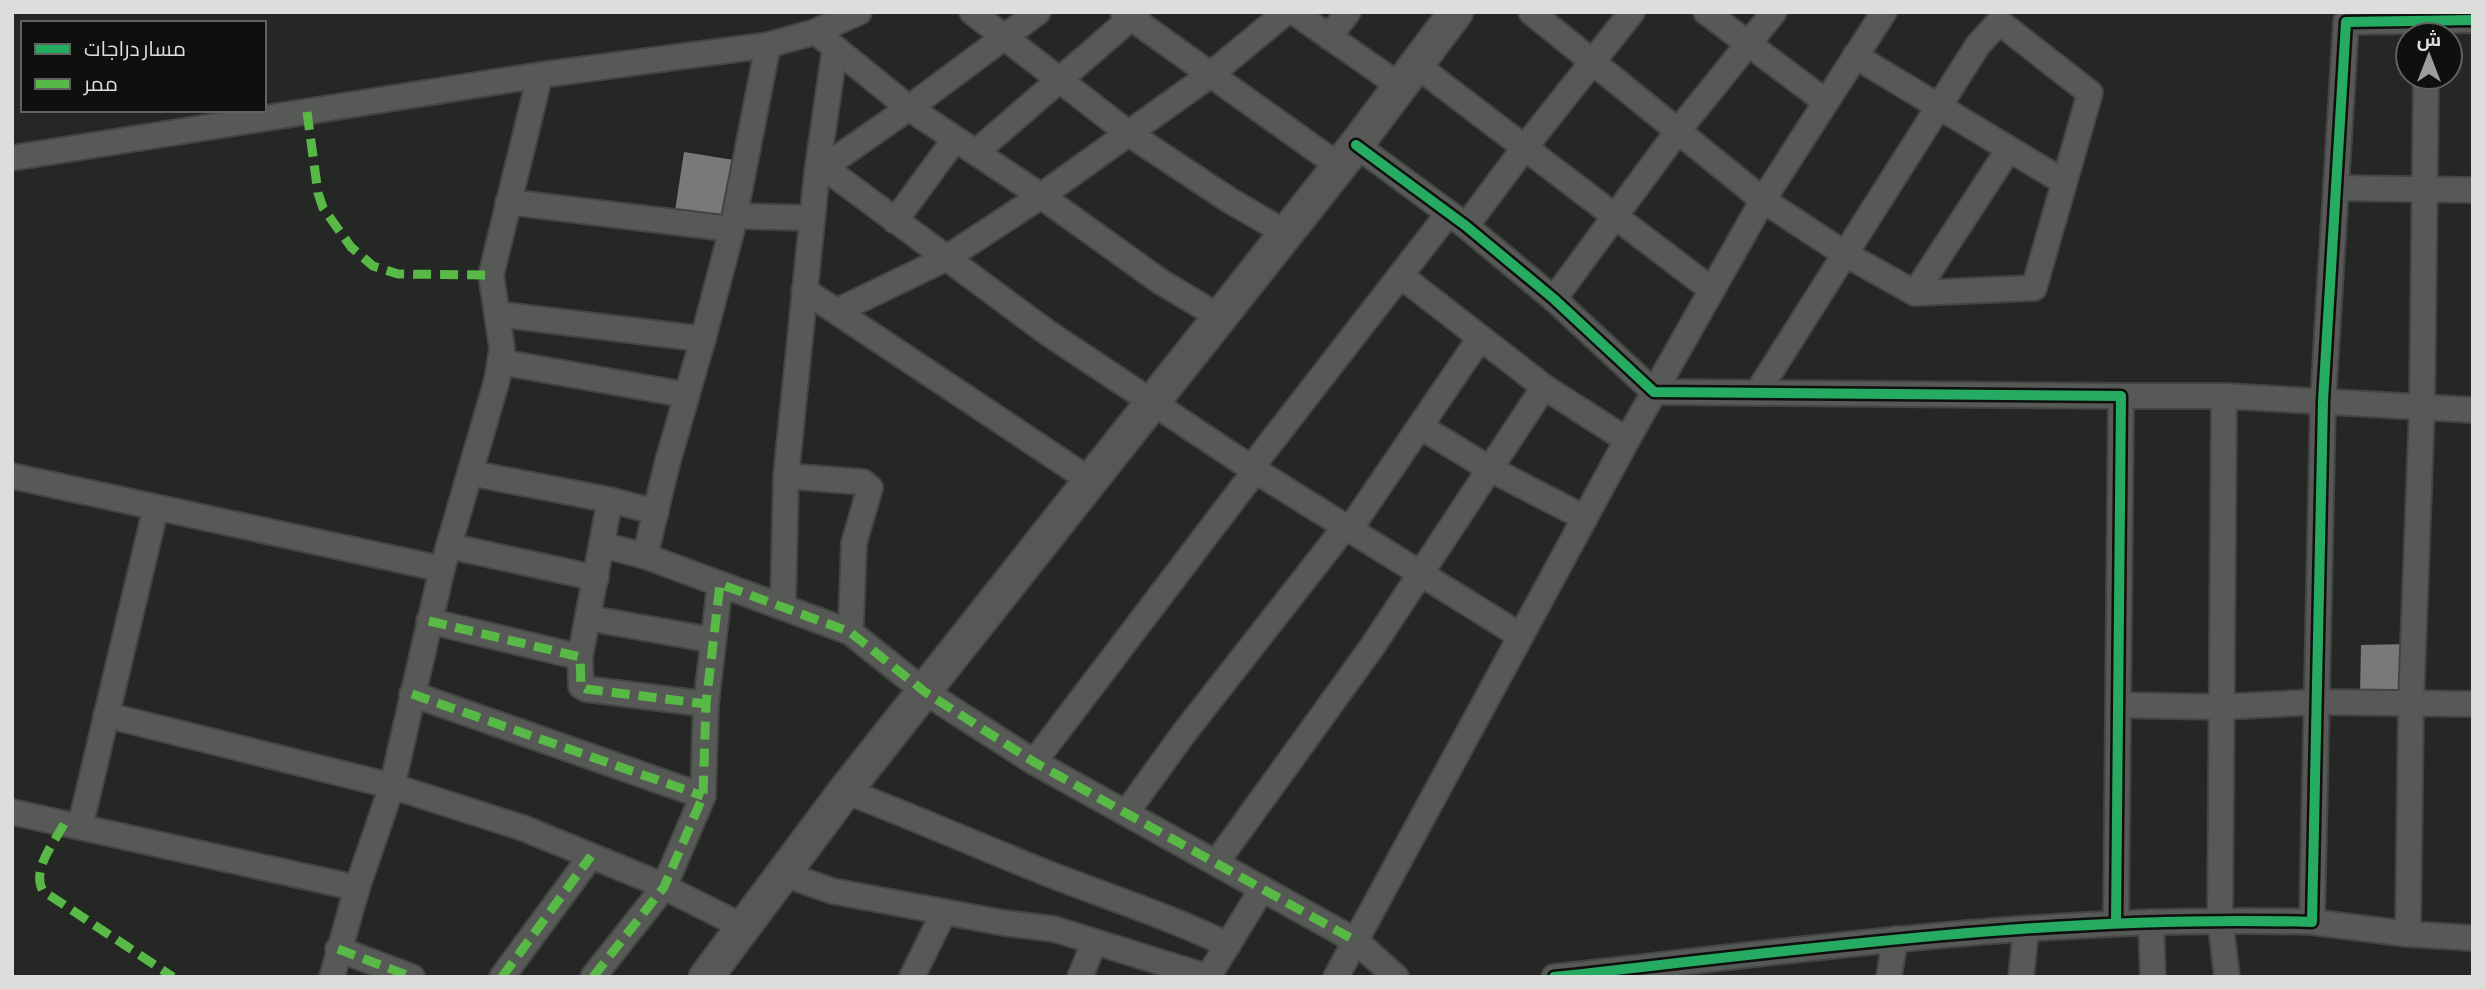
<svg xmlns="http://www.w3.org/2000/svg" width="2485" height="989" viewBox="0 0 2485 989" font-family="'Asap Condensed',Cairo,sans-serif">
  <defs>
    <filter id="shadow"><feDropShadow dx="8" dy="4.5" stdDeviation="3.5" flood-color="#0009"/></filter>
  </defs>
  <rect width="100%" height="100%" fill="#252724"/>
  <g fill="#787a77" filter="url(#shadow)">
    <polygon points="684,152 734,160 725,217 675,211"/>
    <polygon points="2410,644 2410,697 2360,695 2361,645"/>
  </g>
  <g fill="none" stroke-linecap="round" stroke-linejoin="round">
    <g stroke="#434543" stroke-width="28">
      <g id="minor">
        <polyline points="972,12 1128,133 1229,200 1286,233"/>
        <polyline points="1123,12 1339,166"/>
        <polyline points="1294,12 1400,86"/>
        <polyline points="1531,12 1763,200 1845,254 1757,393"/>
        <polyline points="1706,12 1826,102"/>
        <polygon points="1999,22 2090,93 2034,288 1915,293 1845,254 1978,45"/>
        <polyline points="1329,37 1348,12"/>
        <polyline points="824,39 909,108 1041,196 1161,282 1220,317"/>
        <polyline points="835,48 817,172 786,476 863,482 870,488 854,543 851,623"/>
        <polyline points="1855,56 2064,182"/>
        <polyline points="1416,65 1712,290"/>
        <polyline points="1356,145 1466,226 1554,299 1654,392 2121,396 2116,923"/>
        <polyline points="976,152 1138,12"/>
        <polyline points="12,158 540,75 768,45 815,32 859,12"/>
        <polyline points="825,168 1048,333 1251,468 1448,214"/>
        <polyline points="817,172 909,108 1038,12"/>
        <polyline points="2336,188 2473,190"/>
        <polyline points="508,202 732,229"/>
        <polyline points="735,216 812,218"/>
        <polyline points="895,221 955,139"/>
        <polyline points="1466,226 1525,147 1632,12"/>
        <polyline points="1401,276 1544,387 1627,440"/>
        <polyline points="804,290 1091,481"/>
        <polyline points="1915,293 2009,149"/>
        <polyline points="1554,299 1677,132 1774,12"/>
        <polyline points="837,311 945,259 1041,196 1210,75 1286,12"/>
        <polyline points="497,314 703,339"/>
        <polyline points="501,362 687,395"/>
        <polyline points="2121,396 2224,396 2473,410"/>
        <polyline points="2224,396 2220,919 2227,977"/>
        <polyline points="1421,427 1490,469 1585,518"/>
        <polyline points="1251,468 1521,636"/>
        <polyline points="470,473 610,500 656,512"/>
        <polyline points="12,476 442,569"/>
        <polyline points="1350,529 1480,338"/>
        <polyline points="602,545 645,556"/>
        <polyline points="449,546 596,578"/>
        <polyline points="720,584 645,556 667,464 703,339 732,229 768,45"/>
        <polyline points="783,606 786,476"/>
        <polyline points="588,618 712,640"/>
        <polyline points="429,621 580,657 581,686 586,689 706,704"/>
        <polyline points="580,657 610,500"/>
        <polyline points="412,694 703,796"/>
        <polyline points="2118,705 2221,707 2316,702 2473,704"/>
        <polyline points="106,715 392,786 523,828 650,880 744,927"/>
        <polyline points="1034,762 1255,471"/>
        <path d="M 845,791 C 911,816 974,844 1039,870 C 1101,895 1167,915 1228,945"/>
        <polyline points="12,812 357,888"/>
        <polyline points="1126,813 1184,733 1346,526"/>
        <polyline points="80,827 156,507"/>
        <polyline points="1216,863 1372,647 1544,387"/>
        <polyline points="784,874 832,891 1004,923 1054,929 1208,977"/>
        <polyline points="2151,922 2153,977"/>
        <polyline points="2312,922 2408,934 2473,938"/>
        <polyline points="2408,934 2411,703 2422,407 2426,77"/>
        <polyline points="338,949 412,977"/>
        <polyline points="332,977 357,888 392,786 442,569 497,380 502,348 491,275 540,75"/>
        <polyline points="502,977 591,856"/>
        <polyline points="593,977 664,887 703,796 706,704 720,584 850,632 925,692 1034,762 1356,941 1396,977"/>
        <polyline points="912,977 944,912"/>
        <polyline points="1080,977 1094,943"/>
        <polyline points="1208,977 1262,889"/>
        <polyline points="1336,977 1627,440 1763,200 1884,12"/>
        <path d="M 1554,977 C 1806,949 2059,914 2312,922 L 2323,401 L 2346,22 L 2473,20"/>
        <polyline points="1889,977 1895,939"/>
        <polyline points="2021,977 2026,930"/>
      </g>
    </g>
    <g stroke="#434543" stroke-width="37">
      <polyline id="secondary" points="706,977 845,791 1356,145 1456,12"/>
    </g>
    <use href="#minor" stroke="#575956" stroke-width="24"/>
    <use href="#secondary" stroke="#575755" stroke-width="33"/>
    <g stroke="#58b947" stroke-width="9" stroke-dasharray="18 9" stroke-linecap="butt">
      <polyline points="307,112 318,193 323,208 351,247 373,266 398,274 491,275"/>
      <polyline points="429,621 580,657 581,686 586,689 706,704"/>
      <polyline points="412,694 703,796"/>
      <path d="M 64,824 C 54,843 31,870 43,891 L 173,977"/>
      <polyline points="338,949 412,977"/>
      <polyline points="502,977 591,856"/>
      <polyline points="593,977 664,887 703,796 706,704 720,584 850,632 925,692 1034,762 1356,941"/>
    </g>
    <g stroke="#0e100e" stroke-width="15">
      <g id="cycleway">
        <polyline points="1356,145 1466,226 1554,299 1654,392 2121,396 2116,923"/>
        <path d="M 1554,977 C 1806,949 2059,914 2312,922 L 2323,401 L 2346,22 L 2473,20"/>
      </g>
    </g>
    <use href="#cycleway" stroke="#26ab63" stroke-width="10"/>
  </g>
  <rect width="2485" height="989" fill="none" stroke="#dbdeda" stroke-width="28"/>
  <rect x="21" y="21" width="245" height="91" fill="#0e100e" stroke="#606260" stroke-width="2"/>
  <rect x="35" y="44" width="35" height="10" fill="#26ab63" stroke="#606260" stroke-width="2"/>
  <text x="84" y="56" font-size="21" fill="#dbdeda">مسار دراجات</text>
  <rect x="35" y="79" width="35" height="10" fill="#58b947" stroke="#606260" stroke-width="2"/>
  <text x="84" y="91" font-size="21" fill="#dbdeda">ممر</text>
  <g transform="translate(2429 56)"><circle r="33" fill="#0e100e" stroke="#606260" stroke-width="2"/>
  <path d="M0-5L12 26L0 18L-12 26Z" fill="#9b9e9a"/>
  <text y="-10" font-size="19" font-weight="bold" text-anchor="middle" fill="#dbdeda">ش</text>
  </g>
</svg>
